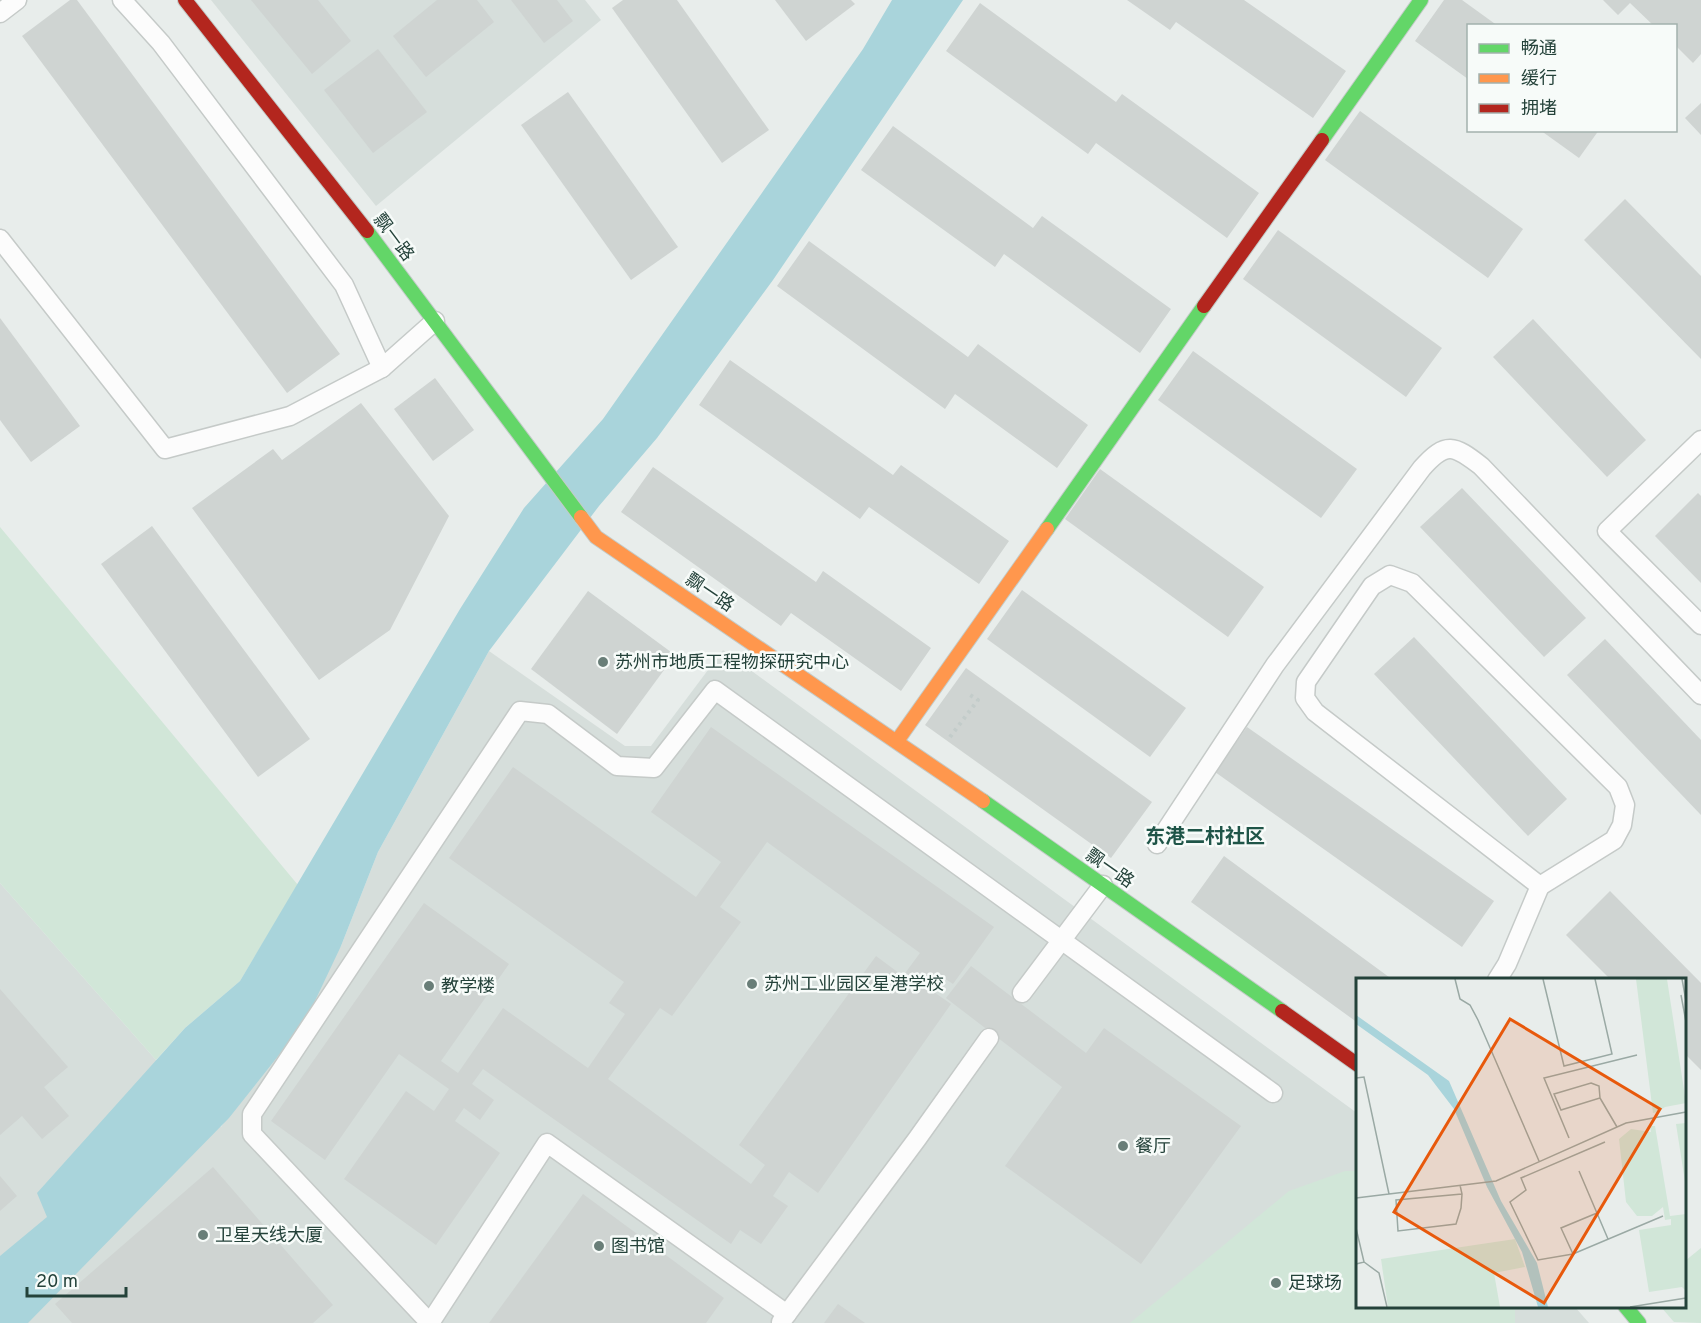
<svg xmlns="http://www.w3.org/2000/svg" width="1701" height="1323" viewBox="0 0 1701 1323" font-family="Overpass,'Noto Sans SC',sans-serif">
  <rect width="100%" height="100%" fill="#e8edeb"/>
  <g fill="#d6dedb">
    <polygon points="211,0 585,0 601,20 376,206"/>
    <polygon points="723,650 1357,1113 1358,1306 1575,1307 1589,1323 0,1323 0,883 156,1060 221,1127 341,946 378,852 489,651 625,746 651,746"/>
  </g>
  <g fill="#d1e6d8">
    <polygon points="0,527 298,885 240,981 185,1028 156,1060 0,883"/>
    <polygon points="1345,1171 1357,1171 1358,1306 1515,1307 1515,1323 1130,1323 1289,1191"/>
    <polygon points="1701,1248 1701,1323 1674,1322 1661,1307 1684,1306 1685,1261"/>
  </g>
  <polygon fill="#a9d4db" points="892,0 963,0 773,280 657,438 599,506 489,651 378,852 341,946 305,1022 229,1118 28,1323 0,1323 0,1256 47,1217 37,1193 185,1028 240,981 460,609 524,508 603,419 863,49"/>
  <g fill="#cfd4d2" fill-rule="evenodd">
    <polygon points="70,0 77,0 340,354 287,393 22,36"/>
    <polygon points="251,0 318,0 351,41 312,74"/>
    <polygon points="437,0 477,0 494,22 426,77 393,36"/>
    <polygon points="511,0 557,0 573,21 544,43"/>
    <polygon points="623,0 677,0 769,130 722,163 612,8"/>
    <polygon points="775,0 851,0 855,4 806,41"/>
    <polygon points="1127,0 1244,0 1346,71 1313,118 1176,22 1170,30"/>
    <polygon points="1444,0 1462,0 1498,26 1468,26 1468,79 1415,41"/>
    <polygon points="1603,0 1701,0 1701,54 1693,63 1676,46 1676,26 1654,26 1630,3 1618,15"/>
    <polygon points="980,3 1116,102 1122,94 1259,193 1227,238 1096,143 1088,154 946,51"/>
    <polygon points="378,49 427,112 373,153 324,90"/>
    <polygon points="568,92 678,247 631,280 521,125"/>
    <polygon points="1701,103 1701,135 1685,118"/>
    <polygon points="1360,111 1523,229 1488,278 1325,160"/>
    <polygon points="893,126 1033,228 1042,216 1171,309 1140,353 1004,254 995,267 861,170"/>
    <polygon points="1540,130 1599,130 1579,158"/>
    <polygon points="1625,199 1701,276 1701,359 1584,240"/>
    <polygon points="1278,230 1442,348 1406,397 1243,279"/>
    <polygon points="809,241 968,357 978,344 1088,425 1057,468 955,394 945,409 777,286"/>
    <polygon points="0,318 80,426 31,462 0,420"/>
    <polygon points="1533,319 1646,440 1607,477 1493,357"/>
    <polygon points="1193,351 1357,469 1321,518 1158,400"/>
    <polygon points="730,360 893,475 901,465 1009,541 979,584 869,507 860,519 699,405"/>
    <polygon points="435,378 474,430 433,461 394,409"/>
    <polygon points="361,403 449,516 390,630 319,680 192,508 273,449 282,460"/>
    <polygon points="653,467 816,582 823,571 931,648 901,691 791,613 781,626 621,512"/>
    <polygon points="1100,469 1264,587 1228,637 1065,519"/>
    <polygon points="1462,488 1586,618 1544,657 1420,527"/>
    <polygon points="1698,493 1701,496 1701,583 1655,536"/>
    <polygon points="152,526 310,739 258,777 101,564"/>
    <polygon points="1022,590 1186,708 1150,757 987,639"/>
    <polygon points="588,591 675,655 617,734 531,669"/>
    <polygon points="1414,637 1567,799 1528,836 1374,674"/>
    <polygon points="1605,639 1701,740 1701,815 1567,675"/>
    <polygon points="966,668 1152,802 1111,858 925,725"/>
    <path d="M 711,727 L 994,927 L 953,984 L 938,974 L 928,988 L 951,1004 L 818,1193 L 789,1172 L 773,1196 L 788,1206 L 761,1244 L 740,1230 L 731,1244 L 483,1069 L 472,1084 L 494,1100 L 480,1120 L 464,1108 L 455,1121 L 500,1153 L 436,1245 L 344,1179 L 406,1091 L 434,1111 L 449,1089 L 399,1054 L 325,1160 L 271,1121 L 424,903 L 509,964 L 441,1061 L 458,1073 L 503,1008 L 588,1068 L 625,1014 L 609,1003 L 624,982 L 449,858 L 513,767 L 696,897 L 721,862 L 651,812 ZM 767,842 L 920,953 L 903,976 L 876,956 L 739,1145 L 765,1165 L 751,1184 L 608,1079 L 660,1008 L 672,1016 L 741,922 L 720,907 Z"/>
    <polygon points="1247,727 1494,901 1462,947 1215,772"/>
    <polygon points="1224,856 1393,980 1358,980 1358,1023 1191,902"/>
    <polygon points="1610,891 1701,983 1701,1070 1684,1053 1684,980 1611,980 1566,935"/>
    <polygon points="971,966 1086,1053 1104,1028 1241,1126 1141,1264 1005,1166 1062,1087 946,998"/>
    <polygon points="0,989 68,1067 44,1087 69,1116 42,1139 22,1116 0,1135"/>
    <polygon points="213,1167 333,1305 313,1323 72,1323 55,1304"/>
    <polygon points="0,1176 17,1196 0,1211"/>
    <polygon points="583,1194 724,1298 706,1323 489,1323"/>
    <polygon points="838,1304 865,1323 824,1323"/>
  </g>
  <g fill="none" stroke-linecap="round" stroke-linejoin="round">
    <g stroke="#c5cac8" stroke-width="21">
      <g id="lane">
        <polyline points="122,0 161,43 344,285 382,368"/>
        <polyline points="0,13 17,0"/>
        <polyline points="0,239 165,449 290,416 382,368 435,321"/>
        <polyline points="1701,440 1607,531 1701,625"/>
        <polygon points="1390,575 1412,583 1618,787 1625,805 1622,825 1614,840 1540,886 1315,712 1305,698 1306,682 1372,586"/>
        <path d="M 1157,844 L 1275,665 L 1422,468 C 1446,441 1454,445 1481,466 L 1701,695"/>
        <polyline points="1497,980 1507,964 1540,886"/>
        <polyline points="1022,993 1103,885"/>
        <polyline points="429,1322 252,1134 252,1114 520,711 548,714 617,766 654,768 715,690 1273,1093"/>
        <polyline points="781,1322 917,1139 989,1038"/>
        <polyline points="430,1323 547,1143 787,1314"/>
      </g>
    </g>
    <g stroke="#c3cbc8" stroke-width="16">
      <g id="fast">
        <polyline points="1322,140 1421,0"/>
        <polyline points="367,231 581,517"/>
        <polyline points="1047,529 1204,306"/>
        <polyline points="983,801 1282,1011"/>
        <polyline points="1625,1306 1639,1323"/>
      </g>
    </g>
    <g stroke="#c3cbc8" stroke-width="16">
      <g id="slow">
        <polyline points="581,517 596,537 983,801"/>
        <polyline points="897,741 1047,529"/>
      </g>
    </g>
    <g stroke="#c3cbc8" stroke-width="16">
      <g id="jam">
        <polyline points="185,0 367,231"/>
        <polyline points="1204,306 1322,140"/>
        <polyline points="1282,1011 1358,1065"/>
      </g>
    </g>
    <polyline stroke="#c3ccca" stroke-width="4" stroke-dasharray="3 4.5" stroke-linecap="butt" points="950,737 978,700 970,695"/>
    <use href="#lane" stroke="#fcfcfc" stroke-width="18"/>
    <use href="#fast" stroke="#63d668" stroke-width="14"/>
    <use href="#slow" stroke="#ff974d" stroke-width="14"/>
    <use href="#jam" stroke="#b3261e" stroke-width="14"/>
  </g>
  <g fill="#697e78" stroke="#f7fbf9" stroke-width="2">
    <circle cx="603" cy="662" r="6"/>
    <circle cx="752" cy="984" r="6"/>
    <circle cx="429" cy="986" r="6"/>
    <circle cx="1123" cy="1146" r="6"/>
    <circle cx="203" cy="1235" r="6"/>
    <circle cx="599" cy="1246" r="6"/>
    <circle cx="1276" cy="1283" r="6"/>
  </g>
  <g text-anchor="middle" stroke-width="5" stroke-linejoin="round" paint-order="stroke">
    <g font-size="18" fill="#24423a" stroke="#f7fbf9">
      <text transform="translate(394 237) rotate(53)" y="6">飘一路</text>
      <text transform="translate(710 592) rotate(34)" y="6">飘一路</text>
      <text transform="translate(1110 868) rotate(35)" y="6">飘一路</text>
    </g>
    <g font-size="18" fill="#24423a" stroke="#f7fbf9" text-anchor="start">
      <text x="615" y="668">苏州市地质工程物探研究中心</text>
      <text x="764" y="990">苏州工业园区星港学校</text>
      <text x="441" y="992">教学楼</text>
      <text x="1135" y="1152">餐厅</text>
      <text x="215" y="1241">卫星天线大厦</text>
      <text x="611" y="1252">图书馆</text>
      <text x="1288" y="1289">足球场</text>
    </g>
    <g font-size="20" font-weight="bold" fill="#1f5548" stroke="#f7fbf9">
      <text x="1205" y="843">东港二村社区</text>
    </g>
  </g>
  <g transform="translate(1356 978)">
    <rect width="330" height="330" fill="#e8edeb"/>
    <path d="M 280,1 L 311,1 L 330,125 L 309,129 L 302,134 L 297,135 ZM 330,145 L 330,210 L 320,146 ZM 294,148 L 299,148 L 314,238 L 330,236 L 330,313 L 326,309 L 293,314 L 283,252 L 315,247 L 315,241 L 309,242 L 307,229 L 296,238 L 281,238 L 270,224 L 263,161 L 275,151 L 295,154 ZM 159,261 L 169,289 L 138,295 L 144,329 L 32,329 L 25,281 Z" fill="#d1e6d8"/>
    <path d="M 0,37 L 93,103 L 145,223 L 181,285 L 192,329 L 182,329 L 166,274 L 131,209 L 98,131 L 72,97 L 0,46 Z" fill="#a9d4db"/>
    <path fill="none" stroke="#9aa9a4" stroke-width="1.5" d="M 99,1 L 104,21 L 114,27 L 122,42 L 183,183M 187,1 L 208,88 L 256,76 L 239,1M 326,1 L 330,23M 325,17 L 330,44M 0,100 L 8,99 L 33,216M 235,105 L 243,108 L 244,120 L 205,132 L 198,116 ZM 244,120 L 261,149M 213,160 L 188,100 L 281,77M 223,193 L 252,261M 104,207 L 106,216 L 105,230 L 100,246 L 42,253 L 40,222 L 106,216M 0,220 L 140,203 L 270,145 L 330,134M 241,235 L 205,250 L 217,276 L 307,238M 0,250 L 8,284M 217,276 L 182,282 L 154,224 L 170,212 L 165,200 L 249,164M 0,286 L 8,284 L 23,295 L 31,329M 274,329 L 330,320"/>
    <path fill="#e8590c" fill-opacity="0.15" stroke="#e8590c" stroke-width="3" d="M 154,41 L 304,131 L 188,325 L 38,234 Z"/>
    <rect width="330" height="330" fill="none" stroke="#24423a" stroke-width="3"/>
  </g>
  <rect x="1467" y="24" width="210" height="108" fill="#f7fbf9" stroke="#a3b1ad" stroke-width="1.5"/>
  <rect x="1479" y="44" width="30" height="9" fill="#63d668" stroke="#a3b1ad" stroke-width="1.5"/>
  <text x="1521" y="54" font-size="18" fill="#24423a">畅通</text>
  <rect x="1479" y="74" width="30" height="9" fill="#ff974d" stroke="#a3b1ad" stroke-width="1.5"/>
  <text x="1521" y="84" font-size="18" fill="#24423a">缓行</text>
  <rect x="1479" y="104" width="30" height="9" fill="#b3261e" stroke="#a3b1ad" stroke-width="1.5"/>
  <text x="1521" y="114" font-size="18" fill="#24423a">拥堵</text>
  <path d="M27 1287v9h99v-9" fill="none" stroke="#24423a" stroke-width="3"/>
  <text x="36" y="1287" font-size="18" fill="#24423a" stroke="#f7fbf9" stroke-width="4.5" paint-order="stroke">20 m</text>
</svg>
